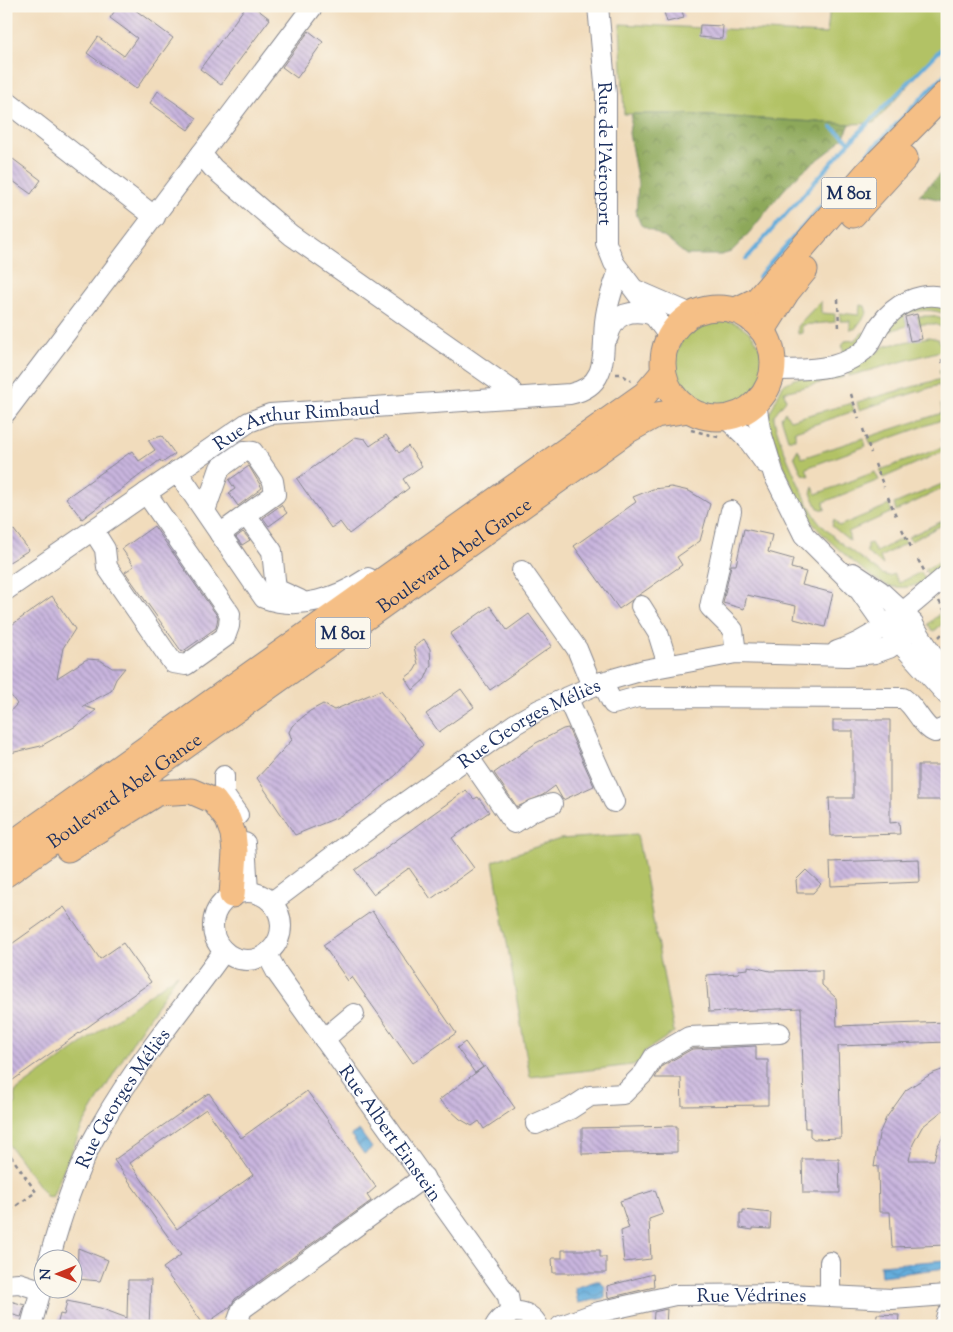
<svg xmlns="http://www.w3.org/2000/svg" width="953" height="1332" viewBox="0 0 953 1332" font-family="'Sorts Mill Goudy',serif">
  <defs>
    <pattern id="forest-crowns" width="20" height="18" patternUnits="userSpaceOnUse" patternTransform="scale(1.25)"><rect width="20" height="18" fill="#8da85a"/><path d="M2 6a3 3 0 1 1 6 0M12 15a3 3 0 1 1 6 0" fill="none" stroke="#72894e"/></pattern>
    <pattern id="garden-dots" width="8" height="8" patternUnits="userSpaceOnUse" patternTransform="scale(1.25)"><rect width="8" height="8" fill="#b2c265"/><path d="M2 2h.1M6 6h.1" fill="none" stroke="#909e56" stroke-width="1.8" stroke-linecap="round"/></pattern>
    <pattern id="water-waves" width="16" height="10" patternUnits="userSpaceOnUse" patternTransform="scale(1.25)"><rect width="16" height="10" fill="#65addc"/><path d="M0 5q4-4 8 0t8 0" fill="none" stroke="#528db6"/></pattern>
    <pattern id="building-back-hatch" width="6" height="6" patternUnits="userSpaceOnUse" patternTransform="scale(1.25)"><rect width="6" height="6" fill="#c9b5de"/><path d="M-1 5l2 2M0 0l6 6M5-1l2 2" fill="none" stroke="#a294b7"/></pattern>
  </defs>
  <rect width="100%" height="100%" fill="#fbf7ec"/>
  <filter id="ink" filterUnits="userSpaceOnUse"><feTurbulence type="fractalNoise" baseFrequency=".02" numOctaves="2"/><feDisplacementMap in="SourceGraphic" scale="10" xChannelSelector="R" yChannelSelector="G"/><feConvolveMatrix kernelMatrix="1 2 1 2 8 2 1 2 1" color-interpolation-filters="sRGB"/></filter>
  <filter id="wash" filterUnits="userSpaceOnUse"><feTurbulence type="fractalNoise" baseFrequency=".0096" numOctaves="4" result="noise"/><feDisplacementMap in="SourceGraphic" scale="20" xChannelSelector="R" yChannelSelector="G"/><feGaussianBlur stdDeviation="1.12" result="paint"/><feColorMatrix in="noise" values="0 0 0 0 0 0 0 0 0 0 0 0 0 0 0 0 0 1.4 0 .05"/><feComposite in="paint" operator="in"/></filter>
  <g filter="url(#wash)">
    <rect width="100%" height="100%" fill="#f1dcbc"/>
    <g fill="#b2c265" stroke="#667862">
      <polygon points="830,6 947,6 947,43 874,123 850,124 679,114 624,114 620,24 827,34"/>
      <polygon points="821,301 821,313 835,314 835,322 802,325 802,333 798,334 798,325"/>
      <path d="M 947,304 L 947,315 C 932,308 920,310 904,314 L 907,326 L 882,333 L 901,309 Z"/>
      <polygon points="860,305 865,306 867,313 855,329 850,329 850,321 840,321 840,313 859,315"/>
      <polygon points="917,316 934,316 947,321 947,329 934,324 918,324"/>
      <circle cx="719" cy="364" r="44"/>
      <polygon points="863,332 866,334 864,338 844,354 842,346 845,341 855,340"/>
      <polygon points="929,337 938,339 944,350 849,376 847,368 870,357 885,346"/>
      <path d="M 842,370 L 844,377 L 784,392 L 786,400 L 774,415 C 772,429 809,511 820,523 C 838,543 861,558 882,574 L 889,576 L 894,574 L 899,583 L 921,572 L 926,581 C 914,587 901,589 889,586 C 872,581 817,532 808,517 C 792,490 781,458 770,429 L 768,417 L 783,385 L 794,379 Z"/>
      <polygon points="939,370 946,373 946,390 943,393 939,385 859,410 857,402 941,379"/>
      <polygon points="852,403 854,411 795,431 795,439 788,439 781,417 785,412 790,420"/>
      <polygon points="941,404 946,406 947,418 871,445 868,437 942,413"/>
      <polygon points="863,438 866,446 806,468 809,476 802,474 794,456 798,449 802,458"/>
      <polygon points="945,438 947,460 942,452 883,478 880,470 944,447 941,439"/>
      <polygon points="875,472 879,480 824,502 825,510 818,508 811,493 813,487 816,494"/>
      <polygon points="947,482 947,492 944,488 896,511 894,504"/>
      <polygon points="889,505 892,512 848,532 850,541 832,526 834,519 839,526"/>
      <polygon points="947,519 947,528 944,524 911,541 908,537"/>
      <polygon points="903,538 906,543 880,557 883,565 867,553 867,544 871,543 876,552"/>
      <polygon points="947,559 947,563 930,578 925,569"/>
      <polygon points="637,834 674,1032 644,1052 641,1064 530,1077 493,861 560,839"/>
      <polygon points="178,974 137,1035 83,1125 52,1197 46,1196 6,1141 6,1110 16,1103 15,1092"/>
    </g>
    <g fill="url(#forest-crowns)" stroke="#546c5c">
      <path d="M 632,114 L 679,114 L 850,124 C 842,147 822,155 804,170 C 776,193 758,227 731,252 L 721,255 L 686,255 L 665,238 L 641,225 L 636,214 L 638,184 L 629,133 Z"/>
      <polygon points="947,167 947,201 919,195"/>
    </g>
    <polygon fill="url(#garden-dots)" stroke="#667862" points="942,611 946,621 933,632 928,624"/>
    <g fill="url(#water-waves)" stroke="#406e9d">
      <polygon points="359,1130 372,1148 364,1154 351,1135"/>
      <polygon points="947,1260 946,1268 881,1276 880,1265"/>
      <polygon points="596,1281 600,1281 605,1287 605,1298 578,1303 575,1288"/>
    </g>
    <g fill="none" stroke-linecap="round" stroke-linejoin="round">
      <g stroke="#65addc" stroke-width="4">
        <polyline points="832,127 850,142"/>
        <polyline points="746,259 850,142 947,43"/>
        <polyline points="758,277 869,152 947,72"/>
      </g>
    </g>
    <g id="blocks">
      <g fill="url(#building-back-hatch)" fill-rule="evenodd">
        <polygon points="118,6 130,6 173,38 136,89 87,53 98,37 124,56 137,38 110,18"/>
        <polygon points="246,6 253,6 270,19 221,85 200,69"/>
        <polygon points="681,7 684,18 667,22 664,12"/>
        <polygon points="700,25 723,26 722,39 699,37"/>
        <polygon points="309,31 323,42 297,78 282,67"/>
        <polygon points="158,91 197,118 188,130 150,103"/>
        <polygon points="13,159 41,180 31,194 6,176 6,168"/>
        <polygon points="917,314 922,339 910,341 905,317"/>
        <polygon points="386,435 399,453 408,446 422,466 403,479 409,488 349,534 340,522 331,528 297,479 355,437 365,439 370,446"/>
        <polygon points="162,436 175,454 162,463 160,460 82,519 66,498 132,451 139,461 155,450 148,440"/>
        <polygon points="249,466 262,488 238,506 229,493 235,489 229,480"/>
        <polygon points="671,487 689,491 710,504 700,541 677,557 682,565 619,609 574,546 636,502 633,497 653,489"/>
        <polygon points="281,505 287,513 269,526 263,518"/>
        <polygon points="6,524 12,531 14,530 29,550 6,564"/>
        <polygon points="154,526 218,617 216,628 182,652 125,572 134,566 122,549"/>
        <polygon points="744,529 772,535 768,552 793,559 791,568 806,572 802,585 833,593 825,627 794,619 796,606 747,595 744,609 723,603 731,565 736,565"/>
        <polygon points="243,532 250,540 242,545 236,537"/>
        <polygon points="52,596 75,629 63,648 57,678 87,659 100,660 112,668 125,668 116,679 111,691 83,706 96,710 76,726 41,746 6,754 6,716 17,704 6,689 6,629"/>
        <polygon points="490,606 507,630 529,614 552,646 490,690 450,634"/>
        <polygon points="424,639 430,649 431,665 425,679 413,690 405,678 414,671 418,664 414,647"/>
        <polygon points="461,689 474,707 439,732 426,714"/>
        <polygon points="381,690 423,745 396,775 365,801 336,818 295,835 257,778 292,740 289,732 292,726 310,711 323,704 334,710"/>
        <polygon points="833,720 890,720 890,823 899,822 900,834 831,836 829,798 853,798 853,731 833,731"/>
        <polygon points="568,728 594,786 563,800 555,786 543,795 517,807 494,773 536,743 563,729"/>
        <rect x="918" y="765" width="29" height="35"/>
        <polygon points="466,790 474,799 478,797 489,812 452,838 474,868 431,899 409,868 373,894 355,870"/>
        <polygon points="919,859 920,882 831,886 830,862"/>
        <polygon points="806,870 821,884 813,893 797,893 796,880"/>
        <polygon points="64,907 100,959 123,943 151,982 6,1085 6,948"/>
        <polygon points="372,911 456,1033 413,1063 352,977 348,981 323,945"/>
        <polygon points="748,966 770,971 822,970 822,985 836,998 837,1026 947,1022 947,1042 838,1046 841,1138 814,1139 810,1136 810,1128 805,1128 801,1008 709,1012 706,975 739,973 738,970 748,969"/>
        <polygon points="465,1042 483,1067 475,1073 457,1048"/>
        <polygon points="756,1046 756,1060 768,1060 768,1105 682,1106 681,1078 655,1078 662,1066 692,1049"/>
        <polygon points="485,1066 515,1108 484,1129 479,1121 472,1126 460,1119 439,1100"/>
        <polygon points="947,1068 947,1107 922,1127 913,1144 909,1160 934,1160 937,1147 947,1130 947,1245 892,1247 890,1212 879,1212 878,1166 874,1167 879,1134 886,1118 906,1090 931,1074"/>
        <path d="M 307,1091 L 376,1187 L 367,1195 L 371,1201 L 235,1299 L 230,1307 L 204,1325 L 163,1268 L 181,1255 L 114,1160 L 209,1093 L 241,1138 ZM 206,1109 L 253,1175 L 177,1229 L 130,1163 Z"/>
        <polygon points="677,1126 677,1152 582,1154 582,1128"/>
        <polygon points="802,1159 839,1159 840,1193 803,1193"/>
        <polygon points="655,1190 663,1214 649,1219 651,1259 624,1262 621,1231 629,1228 620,1201"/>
        <polygon points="743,1210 771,1213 770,1229 753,1228 753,1230 740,1228 740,1213 743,1213"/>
        <polygon points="78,1248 108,1260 100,1281 77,1279"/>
        <polygon points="562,1250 600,1250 600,1257 606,1257 606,1273 553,1273 552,1258 562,1258"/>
        <polygon points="653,1274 654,1287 608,1298 607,1286"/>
        <polygon points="128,1280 151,1280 149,1326 57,1326 60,1314 64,1315 67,1301 100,1308 127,1318"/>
        <polygon points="6,1300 25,1305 21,1317 6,1313"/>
        <polygon points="667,1309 666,1326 653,1326 654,1312"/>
        <polygon points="877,1314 899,1315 898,1326 876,1326"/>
      </g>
    </g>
  </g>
  <g filter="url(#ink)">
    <use href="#blocks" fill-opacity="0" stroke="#86868d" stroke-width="1"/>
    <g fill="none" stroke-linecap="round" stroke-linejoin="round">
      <g stroke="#86868d" stroke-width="22">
        <g id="minor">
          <path id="s1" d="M 598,6 L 606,94 L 606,243 L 614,263 L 669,336"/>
          <polyline points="6,101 155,217"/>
          <polyline points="201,154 213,168 291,235 510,389 516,397"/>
          <polyline points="638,291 691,314"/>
          <path d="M 608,337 C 614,312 632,309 654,315"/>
          <path d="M 774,370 C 802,370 840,371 863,351 C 872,344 874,334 880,325 C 895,304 921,290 947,298"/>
          <polyline points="756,403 760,429 774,475 804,535 860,591 884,625 947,695"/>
          <polyline points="6,412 313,6"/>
          <polyline points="726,418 746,437 765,463"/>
          <path d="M 177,471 L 264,598 C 299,611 338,598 368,578"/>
          <polyline points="205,511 220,468 244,451 253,452 273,481 275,494 246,515"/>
          <polyline points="731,511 710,607 733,630 736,653"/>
          <polyline points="93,530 105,549 107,567 173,663 186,665 225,637 229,626 230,614 146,493"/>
          <polyline points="220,534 246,515 272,551 276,589 300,600"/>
          <polyline points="522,571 577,649 592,686"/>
          <polyline points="853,573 880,591 908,617 947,677"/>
          <path id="s2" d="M 6,590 L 249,422 L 270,414 L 570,394 C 610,386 602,352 605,322 C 607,304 613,287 619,270"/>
          <polyline points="641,606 658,633 668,665"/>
          <path d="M 837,651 C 876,640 915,601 947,575"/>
          <path d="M 602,682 L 613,704 L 638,697 L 903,698 C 916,707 923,728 935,732 L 947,727"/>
          <polyline points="567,697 614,802"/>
          <polyline points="469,758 514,823 534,810 552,804"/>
          <polyline points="224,776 224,795 238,815"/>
          <polyline points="245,843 248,891"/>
          <circle cx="247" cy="926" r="34"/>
          <path id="s3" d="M 272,902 L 386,816 L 515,724 L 539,710 L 602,682 L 644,670 L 736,653 L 847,656 L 875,653 L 889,648 L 899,641 L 913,623"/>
          <path id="s4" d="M 267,954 L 277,973 L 508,1296 L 511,1313"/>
          <polyline points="324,1039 354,1014"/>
          <polyline points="536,1124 570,1109 590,1096 623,1094 644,1073 654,1057 689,1037 780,1033"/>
          <path id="s5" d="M 49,1260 C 60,1220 74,1178 92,1142 C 128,1073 179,1014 224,951"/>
          <polyline points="830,1262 830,1295"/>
          <polyline points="6,1284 19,1283 41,1290"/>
          <polyline points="31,1326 42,1286"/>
          <polyline points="236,1326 242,1309 424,1177"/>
          <path d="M 495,1326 C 505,1308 529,1307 538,1326"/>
          <path id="s6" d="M 561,1326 L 599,1312 L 675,1295 L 787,1294 L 892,1299 L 947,1295"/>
          <polyline points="944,1326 947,1315"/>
        </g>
      </g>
      <g stroke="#86868d" stroke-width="27">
        <g id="major">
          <polyline points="853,215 905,158"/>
          <circle cx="718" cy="363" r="55"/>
          <polyline points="736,310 757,300 867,173 947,92"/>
          <polyline points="763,330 787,292 805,270"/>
          <polyline points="6,848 645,394 663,373"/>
          <polyline points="68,849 157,793 191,791 214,801 228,820 233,834 235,852 232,895"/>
          <path id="s7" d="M 6,874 L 627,431 L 656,415 L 689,410"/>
        </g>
      </g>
      <g stroke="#86868d" stroke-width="2.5" stroke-dasharray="4 4" stroke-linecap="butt">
        <polyline points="838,299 839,330"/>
        <polyline points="942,359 943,365"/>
        <polyline points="616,374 621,374 631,381"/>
        <polyline points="851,394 859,419"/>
        <polyline points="945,426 946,431"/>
        <polyline points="863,429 871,453"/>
        <polyline points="691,430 722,438"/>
        <polyline points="875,464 884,487"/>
        <polyline points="943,467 946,474"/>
        <polyline points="888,497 897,518"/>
        <polyline points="902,529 912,549"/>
        <polyline points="918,560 926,574"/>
        <polyline points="939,601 947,615"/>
        <polyline points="939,637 947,629"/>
        <polyline points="6,1149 36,1192 6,1213"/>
      </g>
      <use href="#minor" stroke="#fff" stroke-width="20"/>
      <use href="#major" stroke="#f5bf86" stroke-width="25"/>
    </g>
  </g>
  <g text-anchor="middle" stroke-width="4" stroke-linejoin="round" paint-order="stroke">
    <g fill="#fbf7ec" stroke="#5e6b89" stroke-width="1">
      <rect x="821.5" y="177.5" width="55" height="31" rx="4"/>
      <rect x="315.5" y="617.5" width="55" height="31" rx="4"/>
    </g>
    <g font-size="18" font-weight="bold" fill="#1b2f5e">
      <text x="849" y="199">M 801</text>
      <text x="343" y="639">M 801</text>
    </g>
    <g font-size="19" fill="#1b2f5e" stroke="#fbf7ec">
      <text dy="7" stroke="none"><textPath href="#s1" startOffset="148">Rue de l'Aéroport</textPath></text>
      <text dy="7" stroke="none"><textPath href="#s2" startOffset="341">Rue Arthur Rimbaud</textPath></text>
      <text dy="7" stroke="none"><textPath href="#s7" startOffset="550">Boulevard Abel Gance</textPath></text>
      <text dy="7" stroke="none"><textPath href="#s3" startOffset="314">Rue Georges Méliès</textPath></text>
      <text dy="7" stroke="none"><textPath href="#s7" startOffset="145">Boulevard Abel Gance</textPath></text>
      <text dy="7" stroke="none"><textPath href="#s5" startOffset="179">Rue Georges Méliès</textPath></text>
      <text dy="7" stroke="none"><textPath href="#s4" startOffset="218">Rue Albert Einstein</textPath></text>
      <text dy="7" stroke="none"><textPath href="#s6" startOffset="195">Rue Védrines</textPath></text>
    </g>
  </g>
  <rect width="953" height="1332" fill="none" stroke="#fbf7ec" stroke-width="25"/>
  <g transform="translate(58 1274) rotate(269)"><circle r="24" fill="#fbf7ec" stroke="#a1a7b3"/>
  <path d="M0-4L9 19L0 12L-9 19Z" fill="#c8321e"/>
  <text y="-8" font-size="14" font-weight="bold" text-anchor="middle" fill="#1b2f5e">N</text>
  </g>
</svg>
